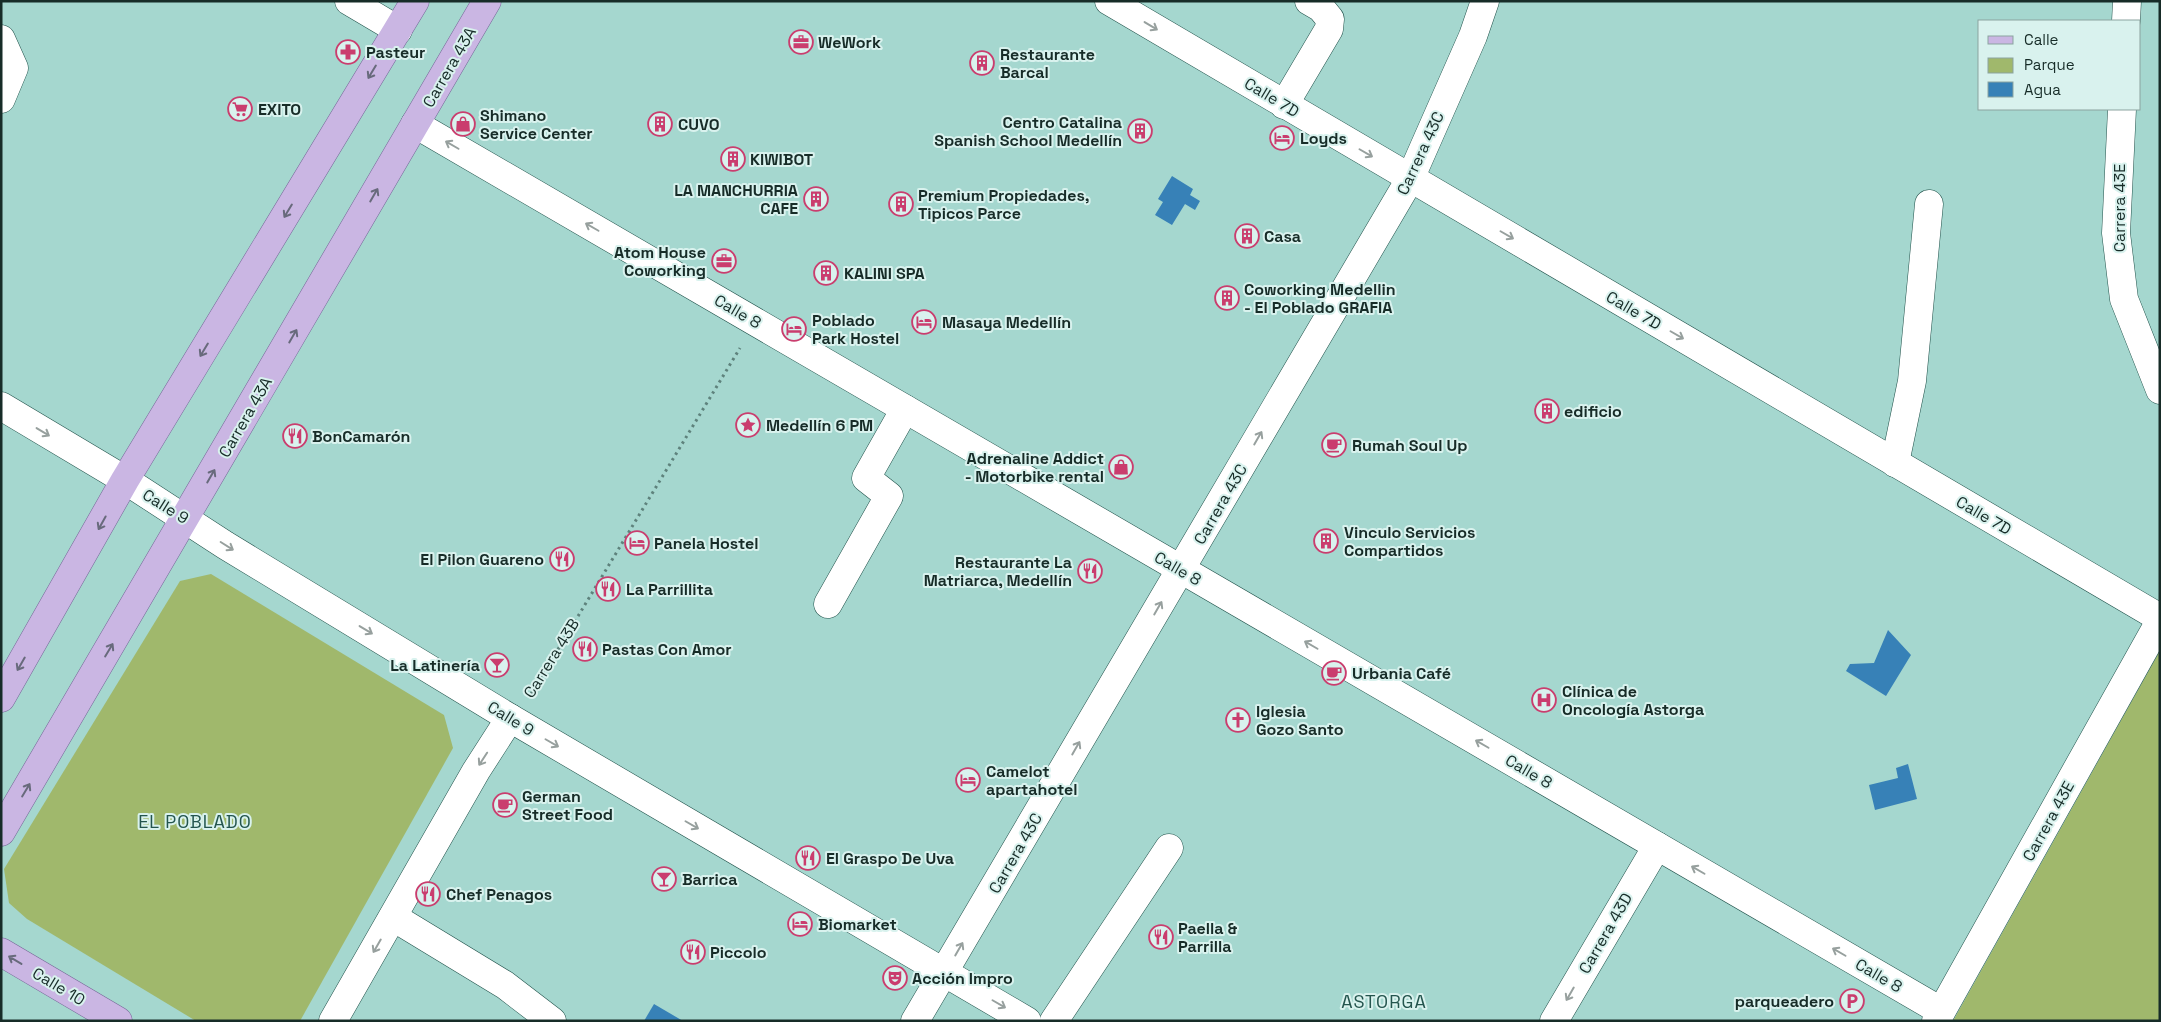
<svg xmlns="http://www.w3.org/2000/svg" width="2161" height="1022" viewBox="0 0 2161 1022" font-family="'Space Grotesk',sans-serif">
  <rect width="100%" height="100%" fill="#a5d7cf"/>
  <g fill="#a0b86c">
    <polygon points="211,574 444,715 453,748 300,1021 196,1021 27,919 9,903 4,869 180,581"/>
    <polygon points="2160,644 2160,1021 1953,1021 2157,656"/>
  </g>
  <g fill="#3781b7">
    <polygon points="1172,176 1193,189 1190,195 1200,201 1195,210 1185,204 1172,225 1155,215 1163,202 1158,199"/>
    <polygon points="1888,630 1911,655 1886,696 1846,671 1850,664 1874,663"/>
    <polygon points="1908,764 1917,799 1875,810 1869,785 1898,778 1896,768"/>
    <polygon points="654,1004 683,1021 644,1021"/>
  </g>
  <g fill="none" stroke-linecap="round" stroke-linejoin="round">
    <g stroke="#21524b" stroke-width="29">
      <g id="minor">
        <polyline points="349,1 398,30"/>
        <polyline points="1109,1 2160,618"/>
        <polyline points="2126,21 2127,1"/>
        <polyline points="1,39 14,68 1,99"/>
        <polyline points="1284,105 1329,29 1330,19 1321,8 1309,1"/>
        <polyline points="2122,109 2116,233 2124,299 2160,390"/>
        <polyline points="415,124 1941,1011"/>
        <polyline points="1,406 125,480 225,545 510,718 1027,1021"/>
        <polyline points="1895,463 1912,381 1929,204"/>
        <polyline points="828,604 889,496 866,478 905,409"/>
        <polyline points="393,917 505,985 552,1021"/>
        <polyline points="333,1021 476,771 510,718"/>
        <polyline points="915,1021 1410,179 1473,36 1485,1"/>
        <polyline points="1054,1021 1169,848"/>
        <polyline points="1554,1021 1657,846"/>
        <polyline points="1936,1021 2160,621"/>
      </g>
    </g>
    <g stroke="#746696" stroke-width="29">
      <g id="major">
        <polyline points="1,698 125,480 415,1"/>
        <polyline points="1,832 487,1"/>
        <polyline points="1,952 118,1021"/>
      </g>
    </g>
    <polyline stroke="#5e827c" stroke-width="3" stroke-dasharray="2.5 4" stroke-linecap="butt" points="531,694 740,348"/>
    <use href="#minor" stroke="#fff" stroke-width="28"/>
    <use href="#major" stroke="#cab6e3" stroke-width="28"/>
  </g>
  <defs><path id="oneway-shaft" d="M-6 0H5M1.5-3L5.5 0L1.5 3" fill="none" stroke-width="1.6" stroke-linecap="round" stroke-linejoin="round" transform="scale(1.25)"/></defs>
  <g stroke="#97a09e">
    <use href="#oneway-shaft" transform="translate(1151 26) rotate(31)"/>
    <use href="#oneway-shaft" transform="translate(452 145) rotate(-150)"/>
    <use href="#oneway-shaft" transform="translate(1366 153) rotate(30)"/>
    <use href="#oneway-shaft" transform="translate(592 227) rotate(-150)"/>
    <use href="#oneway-shaft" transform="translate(1507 235) rotate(30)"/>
    <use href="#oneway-shaft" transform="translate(1677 335) rotate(30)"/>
    <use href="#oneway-shaft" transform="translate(43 432) rotate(31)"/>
    <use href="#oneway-shaft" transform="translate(1258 438) rotate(-60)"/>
    <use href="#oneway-shaft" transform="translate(227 546) rotate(32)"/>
    <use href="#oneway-shaft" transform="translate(1158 608) rotate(-60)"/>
    <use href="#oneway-shaft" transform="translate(366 630) rotate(31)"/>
    <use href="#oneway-shaft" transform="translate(1311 645) rotate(-150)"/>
    <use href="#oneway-shaft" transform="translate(552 743) rotate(30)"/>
    <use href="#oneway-shaft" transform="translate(1482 744) rotate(-150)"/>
    <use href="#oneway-shaft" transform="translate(1076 748) rotate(-60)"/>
    <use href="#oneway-shaft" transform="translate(483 759) rotate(123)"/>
    <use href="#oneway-shaft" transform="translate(692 825) rotate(30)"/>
    <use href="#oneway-shaft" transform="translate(1698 870) rotate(-150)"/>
    <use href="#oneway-shaft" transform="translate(377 946) rotate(120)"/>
    <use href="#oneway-shaft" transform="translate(959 949) rotate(-60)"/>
    <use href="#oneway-shaft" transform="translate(1839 952) rotate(-150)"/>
    <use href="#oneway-shaft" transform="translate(1570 994) rotate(120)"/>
    <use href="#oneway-shaft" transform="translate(999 1004) rotate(30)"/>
  </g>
  <g stroke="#686a7c">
    <use href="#oneway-shaft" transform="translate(372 72) rotate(121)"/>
    <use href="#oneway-shaft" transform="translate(374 195) rotate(-60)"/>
    <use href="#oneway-shaft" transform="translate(288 211) rotate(121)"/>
    <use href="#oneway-shaft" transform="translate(293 336) rotate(-60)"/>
    <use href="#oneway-shaft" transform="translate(204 350) rotate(121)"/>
    <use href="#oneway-shaft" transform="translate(211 476) rotate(-60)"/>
    <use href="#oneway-shaft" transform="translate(102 523) rotate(119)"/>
    <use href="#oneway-shaft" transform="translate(109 650) rotate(-59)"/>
    <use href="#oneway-shaft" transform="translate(21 664) rotate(120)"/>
    <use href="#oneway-shaft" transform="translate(26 790) rotate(-59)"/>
    <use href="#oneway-shaft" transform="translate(15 960) rotate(-149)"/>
  </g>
  <defs>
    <g id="office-ring" transform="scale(1.25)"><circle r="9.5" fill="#d9f2ee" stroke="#ca3d6e" stroke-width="1.5"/><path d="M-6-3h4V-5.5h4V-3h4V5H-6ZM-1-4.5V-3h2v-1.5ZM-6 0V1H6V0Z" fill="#ca3d6e"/></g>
    <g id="pharmacy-ring" transform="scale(1.25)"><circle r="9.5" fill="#d9f2ee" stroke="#ca3d6e" stroke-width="1.5"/><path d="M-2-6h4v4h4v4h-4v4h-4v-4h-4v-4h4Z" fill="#ca3d6e"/></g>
    <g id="building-ring" transform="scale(1.25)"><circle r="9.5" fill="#d9f2ee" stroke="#ca3d6e" stroke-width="1.5"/><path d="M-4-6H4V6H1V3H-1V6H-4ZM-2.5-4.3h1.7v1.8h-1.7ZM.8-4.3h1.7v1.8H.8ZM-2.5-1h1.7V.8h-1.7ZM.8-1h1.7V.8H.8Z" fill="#ca3d6e"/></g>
    <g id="supermarket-ring" transform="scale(1.25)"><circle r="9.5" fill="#d9f2ee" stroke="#ca3d6e" stroke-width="1.5"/><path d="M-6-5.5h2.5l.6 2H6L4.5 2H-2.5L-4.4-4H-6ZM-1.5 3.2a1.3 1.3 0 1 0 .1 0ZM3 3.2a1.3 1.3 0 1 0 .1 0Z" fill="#ca3d6e"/></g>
    <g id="shop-ring" transform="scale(1.25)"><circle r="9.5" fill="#d9f2ee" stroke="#ca3d6e" stroke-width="1.5"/><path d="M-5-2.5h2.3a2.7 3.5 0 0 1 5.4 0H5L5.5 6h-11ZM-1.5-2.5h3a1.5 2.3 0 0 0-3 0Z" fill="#ca3d6e"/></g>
    <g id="hotel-ring" transform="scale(1.25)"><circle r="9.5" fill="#d9f2ee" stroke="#ca3d6e" stroke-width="1.5"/><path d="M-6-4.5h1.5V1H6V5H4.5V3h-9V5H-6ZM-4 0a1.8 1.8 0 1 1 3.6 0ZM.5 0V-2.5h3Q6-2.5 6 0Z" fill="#ca3d6e"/></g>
    <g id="sight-ring" transform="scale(1.25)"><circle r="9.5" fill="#d9f2ee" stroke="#ca3d6e" stroke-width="1.5"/><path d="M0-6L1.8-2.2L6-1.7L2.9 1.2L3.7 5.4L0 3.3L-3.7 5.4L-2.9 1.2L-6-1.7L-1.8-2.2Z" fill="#ca3d6e"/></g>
    <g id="restaurant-ring" transform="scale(1.25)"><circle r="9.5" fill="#d9f2ee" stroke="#ca3d6e" stroke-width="1.5"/><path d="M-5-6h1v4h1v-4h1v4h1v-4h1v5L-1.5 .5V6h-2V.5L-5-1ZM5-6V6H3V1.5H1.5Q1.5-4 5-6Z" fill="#ca3d6e"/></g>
    <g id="cafe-ring" transform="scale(1.25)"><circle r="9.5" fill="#d9f2ee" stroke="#ca3d6e" stroke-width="1.5"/><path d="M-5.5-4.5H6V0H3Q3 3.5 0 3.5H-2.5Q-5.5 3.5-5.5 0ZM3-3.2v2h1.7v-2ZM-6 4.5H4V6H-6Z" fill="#ca3d6e"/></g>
    <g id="bar-ring" transform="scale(1.25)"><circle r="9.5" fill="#d9f2ee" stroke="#ca3d6e" stroke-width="1.5"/><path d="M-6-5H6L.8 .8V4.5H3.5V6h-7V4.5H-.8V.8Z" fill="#ca3d6e"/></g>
    <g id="hospital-ring" transform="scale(1.25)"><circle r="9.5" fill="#d9f2ee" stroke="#ca3d6e" stroke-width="1.5"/><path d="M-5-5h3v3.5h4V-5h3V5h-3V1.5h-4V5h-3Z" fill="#ca3d6e"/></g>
    <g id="church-ring" transform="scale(1.25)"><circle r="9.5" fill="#d9f2ee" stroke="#ca3d6e" stroke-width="1.5"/><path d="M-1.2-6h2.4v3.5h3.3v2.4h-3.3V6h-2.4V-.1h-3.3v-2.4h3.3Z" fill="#ca3d6e"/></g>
    <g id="theatre-ring" transform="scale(1.25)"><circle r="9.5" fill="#d9f2ee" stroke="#ca3d6e" stroke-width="1.5"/><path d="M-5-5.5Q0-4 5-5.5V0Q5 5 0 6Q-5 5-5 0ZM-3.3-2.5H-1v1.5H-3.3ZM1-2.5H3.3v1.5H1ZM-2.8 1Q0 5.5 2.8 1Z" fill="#ca3d6e"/></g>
    <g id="parking-ring" transform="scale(1.25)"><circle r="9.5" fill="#d9f2ee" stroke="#ca3d6e" stroke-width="1.5"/><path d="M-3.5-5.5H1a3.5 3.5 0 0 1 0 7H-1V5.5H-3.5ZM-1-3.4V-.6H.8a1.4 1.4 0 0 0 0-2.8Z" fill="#ca3d6e"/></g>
  </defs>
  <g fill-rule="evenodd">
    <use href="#office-ring" x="801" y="42"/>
    <use href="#pharmacy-ring" x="348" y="52"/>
    <use href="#building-ring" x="982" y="63"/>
    <use href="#supermarket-ring" x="240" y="109"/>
    <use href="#shop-ring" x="463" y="124"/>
    <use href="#building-ring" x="660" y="124"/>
    <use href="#building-ring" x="1140" y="131"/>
    <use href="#hotel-ring" x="1282" y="138"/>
    <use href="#building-ring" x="733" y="159"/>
    <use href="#building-ring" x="816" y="199"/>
    <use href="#building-ring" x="901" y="204"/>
    <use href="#building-ring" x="1247" y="236"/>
    <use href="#office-ring" x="724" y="261"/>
    <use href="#building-ring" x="826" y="273"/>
    <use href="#building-ring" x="1227" y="298"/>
    <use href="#hotel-ring" x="924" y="322"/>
    <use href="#hotel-ring" x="794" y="329"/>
    <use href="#building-ring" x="1547" y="411"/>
    <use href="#sight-ring" x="748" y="425"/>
    <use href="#restaurant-ring" x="295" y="436"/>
    <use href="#cafe-ring" x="1334" y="445"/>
    <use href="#shop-ring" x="1121" y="467"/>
    <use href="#building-ring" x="1326" y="541"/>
    <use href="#hotel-ring" x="637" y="543"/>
    <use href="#restaurant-ring" x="562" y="559"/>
    <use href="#restaurant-ring" x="1090" y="571"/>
    <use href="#restaurant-ring" x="608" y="589"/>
    <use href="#restaurant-ring" x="585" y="649"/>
    <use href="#bar-ring" x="497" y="665"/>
    <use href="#cafe-ring" x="1334" y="673"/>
    <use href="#hospital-ring" x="1544" y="700"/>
    <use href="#church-ring" x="1238" y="720"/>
    <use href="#hotel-ring" x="968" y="780"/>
    <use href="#cafe-ring" x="505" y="805"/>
    <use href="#restaurant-ring" x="808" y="858"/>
    <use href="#bar-ring" x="664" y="879"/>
    <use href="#restaurant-ring" x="428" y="894"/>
    <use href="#hotel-ring" x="800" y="924"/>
    <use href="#restaurant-ring" x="1161" y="937"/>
    <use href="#restaurant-ring" x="693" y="952"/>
    <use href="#theatre-ring" x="895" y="978"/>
    <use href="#parking-ring" x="1852" y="1001"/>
  </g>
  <g text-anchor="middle" stroke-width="4" stroke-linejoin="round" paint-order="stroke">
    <g font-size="16" font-weight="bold" fill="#172c28" stroke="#d9f2ee" text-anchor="start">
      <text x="818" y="48">WeWork</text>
      <text x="366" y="58">Pasteur</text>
      <text x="1000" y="60">Restaurante<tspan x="1000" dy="18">Barcal</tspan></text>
      <text x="258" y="115">EXITO</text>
      <text x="480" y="121">Shimano<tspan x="480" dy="18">Service Center</tspan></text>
      <text x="1122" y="128" text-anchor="end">Centro Catalina<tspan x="1122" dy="18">Spanish School Medellín</tspan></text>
      <text x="678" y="130">CUVO</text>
      <text x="1300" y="144">Loyds</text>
      <text x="750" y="165">KIWIBOT</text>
      <text x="798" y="196" text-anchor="end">LA MANCHURRIA<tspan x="798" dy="18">CAFE</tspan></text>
      <text x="918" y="201">Premium Propiedades,<tspan x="918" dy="18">Tipicos Parce</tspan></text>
      <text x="1264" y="242">Casa</text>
      <text x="706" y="258" text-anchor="end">Atom House<tspan x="706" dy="18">Coworking</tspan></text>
      <text x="844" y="279">KALINI SPA</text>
      <text x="1244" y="295">Coworking Medellin<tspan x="1244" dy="18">- El Poblado GRAFIA</tspan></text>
      <text x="812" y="326">Poblado<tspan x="812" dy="18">Park Hostel</tspan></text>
      <text x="942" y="328">Masaya Medellín</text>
      <text x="1564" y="417">edificio</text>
      <text x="766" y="431">Medellín 6 PM</text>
      <text x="312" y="442">BonCamarón</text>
      <text x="1352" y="451">Rumah Soul Up</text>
      <text x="1104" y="464" text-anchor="end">Adrenaline Addict<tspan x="1104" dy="18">- Motorbike rental</tspan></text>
      <text x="1344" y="538">Vinculo Servicios<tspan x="1344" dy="18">Compartidos</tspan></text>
      <text x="654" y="549">Panela Hostel</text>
      <text x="544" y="565" text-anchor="end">El Pilon Guareno</text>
      <text x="1072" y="568" text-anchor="end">Restaurante La<tspan x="1072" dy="18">Matriarca, Medellín</tspan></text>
      <text x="626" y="595">La Parrillita</text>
      <text x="602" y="655">Pastas Con Amor</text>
      <text x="480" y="671" text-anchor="end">La Latinería</text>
      <text x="1352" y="679">Urbania Café</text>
      <text x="1562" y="697">Clínica de<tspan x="1562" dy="18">Oncología Astorga</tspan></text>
      <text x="1256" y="717">Iglesia<tspan x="1256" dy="18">Gozo Santo</tspan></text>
      <text x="986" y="777">Camelot<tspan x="986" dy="18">apartahotel</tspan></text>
      <text x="522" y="802">German<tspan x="522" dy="18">Street Food</tspan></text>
      <text x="826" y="864">El Graspo De Uva</text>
      <text x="682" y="885">Barrica</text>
      <text x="446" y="900">Chef Penagos</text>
      <text x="818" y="930">Biomarket</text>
      <text x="1178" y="934">Paella &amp;<tspan x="1178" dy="18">Parrilla</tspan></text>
      <text x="710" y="958">Piccolo</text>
      <text x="912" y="984">Acción Impro</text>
      <text x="1834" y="1007" text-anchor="end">parqueadero</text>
    </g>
    <g font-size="16" fill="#172c28" stroke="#d9f2ee">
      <text transform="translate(449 67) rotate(-60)" y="6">Carrera 43A</text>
      <text transform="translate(1272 97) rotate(31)" y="6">Calle 7D</text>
      <text transform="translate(1420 153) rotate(-65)" y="6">Carrera 43C</text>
      <text transform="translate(2119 208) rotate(-90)" y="6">Carrera 43E</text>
      <text transform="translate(1634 310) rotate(30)" y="6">Calle 7D</text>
      <text transform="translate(738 311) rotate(30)" y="6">Calle 8</text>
      <text transform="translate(245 417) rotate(-60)" y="6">Carrera 43A</text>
      <text transform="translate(1220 504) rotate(-60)" y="6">Carrera 43C</text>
      <text transform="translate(166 506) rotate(32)" y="6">Calle 9</text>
      <text transform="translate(1984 515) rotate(30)" y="6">Calle 7D</text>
      <text transform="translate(1178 568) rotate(30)" y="6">Calle 8</text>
      <text transform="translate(551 658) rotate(-58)" y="6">Carrera 43B</text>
      <text transform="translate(511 718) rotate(31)" y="6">Calle 9</text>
      <text transform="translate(1529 771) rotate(30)" y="6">Calle 8</text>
      <text transform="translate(2048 821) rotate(-61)" y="6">Carrera 43E</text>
      <text transform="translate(1015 853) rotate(-60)" y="6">Carrera 43C</text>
      <text transform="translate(1605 933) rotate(-60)" y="6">Carrera 43D</text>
      <text transform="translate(1879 975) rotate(30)" y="6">Calle 8</text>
      <text transform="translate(59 986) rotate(31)" y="6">Calle 10</text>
    </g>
    <g font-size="18" letter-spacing="1" fill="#24554e" stroke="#d9f2ee">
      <text x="195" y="828">EL POBLADO</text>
      <text x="1384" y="1008">ASTORGA</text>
    </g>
  </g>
  <rect width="2161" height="1022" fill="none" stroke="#172c28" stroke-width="5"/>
  <rect x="1978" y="20" width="162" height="90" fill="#d9f2ee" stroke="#8ba39f"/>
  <rect x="1988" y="36" width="25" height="8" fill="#cab6e3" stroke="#8ba39f"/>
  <text x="2024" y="45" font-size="15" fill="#172c28">Calle</text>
  <rect x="1988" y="58" width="25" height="15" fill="#a0b86c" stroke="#8ba39f"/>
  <text x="2024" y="70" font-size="15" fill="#172c28">Parque</text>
  <rect x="1988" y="82" width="25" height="15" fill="#3781b7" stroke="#8ba39f"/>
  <text x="2024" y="95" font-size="15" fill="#172c28">Agua</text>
</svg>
